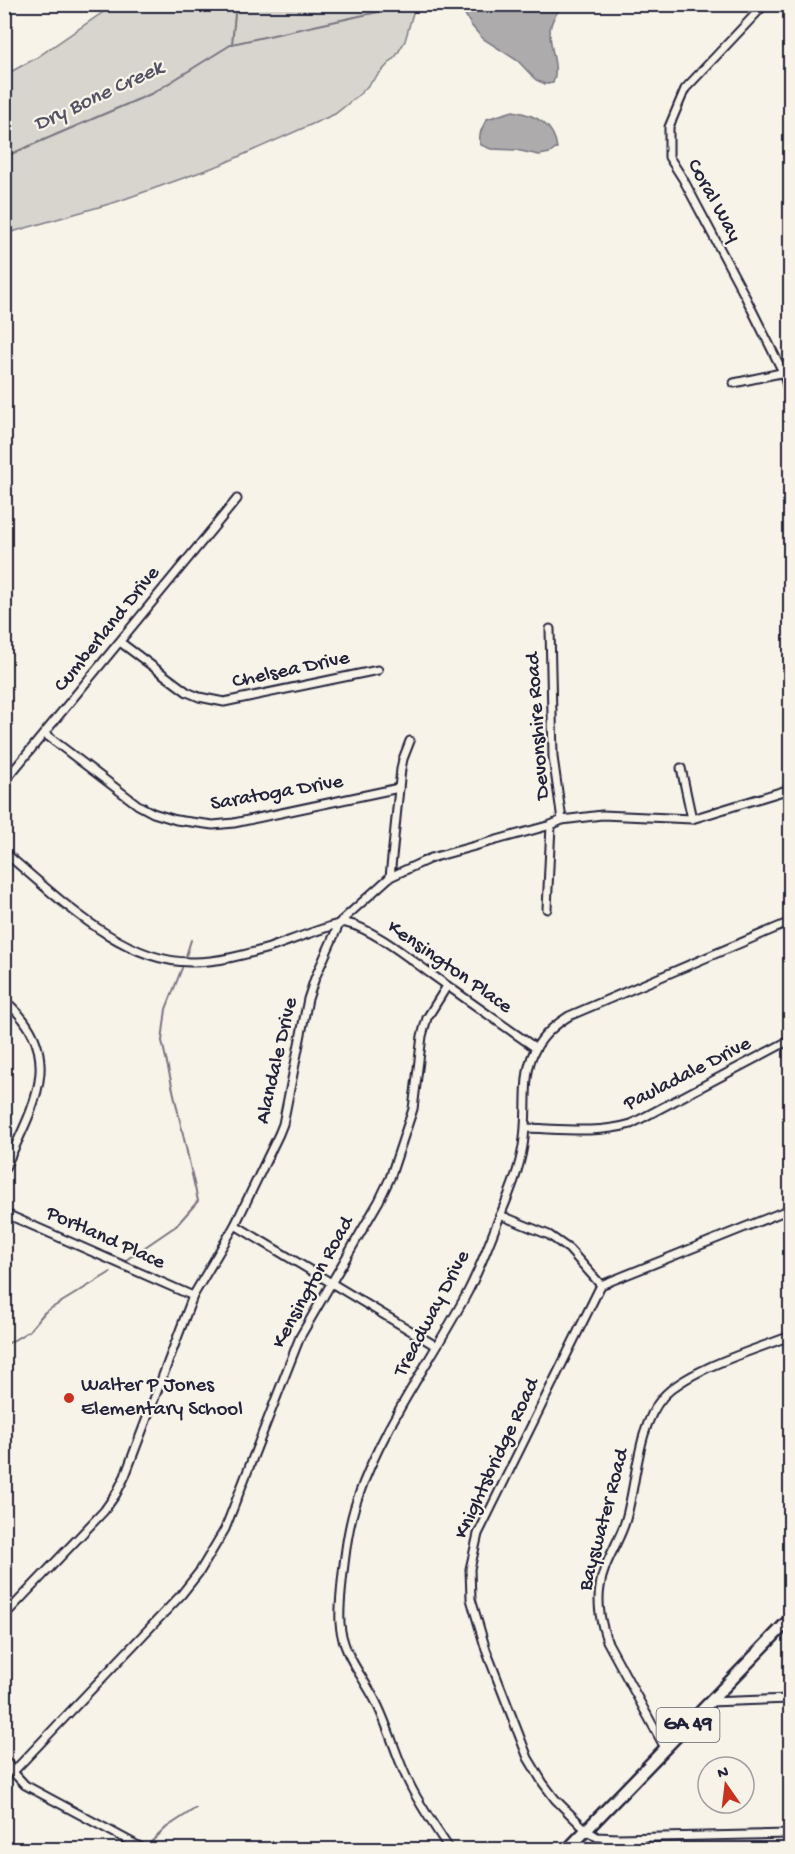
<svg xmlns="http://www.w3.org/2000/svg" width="795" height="1854" font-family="'Gochi Hand',sans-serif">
<rect width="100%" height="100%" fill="#f7f3e8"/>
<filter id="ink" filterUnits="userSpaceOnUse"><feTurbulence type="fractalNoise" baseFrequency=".0167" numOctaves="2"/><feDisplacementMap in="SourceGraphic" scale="12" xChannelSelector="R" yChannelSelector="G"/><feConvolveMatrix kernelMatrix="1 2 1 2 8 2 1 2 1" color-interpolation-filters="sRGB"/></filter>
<g filter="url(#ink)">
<path fill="#d8d5cf" stroke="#7d7c85" stroke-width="1.5" d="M115,4H415V6L405,41L396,56L360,94L335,114L220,165L116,202L5,234V75L36,58Z"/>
<g fill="#aeabad" stroke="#76747f" stroke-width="1.5">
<path d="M460,5H565C562,8 557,12 555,16C541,37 562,61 553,83L545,84L536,80L518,61L482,38L471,25Z"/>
<path d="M513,111C536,115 554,124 557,148L550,153L539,155L516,150L491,149L481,145C477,137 482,127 487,119Z"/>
</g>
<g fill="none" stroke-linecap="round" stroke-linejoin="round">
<g stroke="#76747f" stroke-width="2">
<path d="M232,44L414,4"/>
<path d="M4,157L153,93L232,44L236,4"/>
<path d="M186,956L191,940"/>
<path d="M126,1260L176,1226L198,1201L162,1041L166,1009L182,968"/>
<path d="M4,1346L29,1331L45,1312L111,1272"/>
<path d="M149,1844L167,1827L196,1808"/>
</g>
<defs>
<g id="minor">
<path d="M765,4L685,89L669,127V157L683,179L745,296L784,374L790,399"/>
<path d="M734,383L790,371"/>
<path d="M550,629L553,757L562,820"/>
<path d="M120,642L187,692L199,697L224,702L378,670"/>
<path d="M45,734L138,805L153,813L176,820L213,825L234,823L399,788"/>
<path d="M681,768L692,819"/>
<path d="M4,782L237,499"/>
<path d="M4,852C56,895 122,964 193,962C218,962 244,955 269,948C281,944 340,921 346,923C372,928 410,959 431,974C466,999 501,1024 536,1048"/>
<path d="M390,877L401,769L403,759L410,741"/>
<path d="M547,909L551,825"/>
<path d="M4,1000C69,1053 32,1109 4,1170"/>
<path d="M526,1128C560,1129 597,1134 631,1124L790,1040"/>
<path d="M790,1209L601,1285L478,1534L470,1569L471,1599L486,1650L528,1758L543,1783L555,1799L586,1830L597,1837L618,1838L790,1834"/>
<path d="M4,1213L193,1296"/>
<path d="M500,1215L549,1235L569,1249L601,1285"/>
<path d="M235,1225L436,1346"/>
<path d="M4,1616L104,1511L116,1494L125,1476L193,1296L235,1225L279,1134L283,1124L308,999L315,978L340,922L390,877L431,858L551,825L562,820L602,815L692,819L790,789"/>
<path d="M709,1702L790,1699"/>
<path d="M665,1748L607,1641C601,1623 597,1606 600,1587C603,1562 620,1542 626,1519C637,1481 637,1427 663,1397C688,1369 755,1350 790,1336"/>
<path d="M4,1758L13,1772L25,1785L146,1850"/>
<path d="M13,1772L181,1595L200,1571L225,1529L300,1337L379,1201L390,1178L413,1109L422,1036L427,1018L447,986"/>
<path d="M450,1850C436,1828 420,1806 409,1783C396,1756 389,1728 376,1702C363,1676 342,1654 340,1623C339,1609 341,1595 342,1582C345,1554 348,1526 357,1500C382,1427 429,1364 465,1297C479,1272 489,1243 500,1216C509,1194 519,1171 523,1146C532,1091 511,1052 569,1016L790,922"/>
</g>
<path id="primary" d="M567,1850L790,1619"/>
</defs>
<use href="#minor" stroke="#22223b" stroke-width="11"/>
<use href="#primary" stroke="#22223b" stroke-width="15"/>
<use href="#minor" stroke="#f7f3e8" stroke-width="7"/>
<use href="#primary" stroke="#f7f3e8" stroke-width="10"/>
</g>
</g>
<circle fill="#c8321e" stroke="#f7f3e8" stroke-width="2" cx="69" cy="1398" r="6"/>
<g text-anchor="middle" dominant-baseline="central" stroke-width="4.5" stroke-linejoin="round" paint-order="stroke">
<rect fill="#f7f3e8" stroke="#62616f" stroke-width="1.5" x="656.5" y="1708" width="63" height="34" rx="4.5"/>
<g font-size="20" font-weight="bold" fill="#22223b">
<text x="688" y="1725">GA 49</text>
</g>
<g font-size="21" fill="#22223b" stroke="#f7f3e8">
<text transform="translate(713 201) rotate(61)">Coral Way</text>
<text transform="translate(108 630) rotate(-51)">Cumberland Drive</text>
<text transform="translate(291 671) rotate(-12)">Chelsea Drive</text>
<text transform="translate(539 726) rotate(-94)">Devonshire Road</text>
<text transform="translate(277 794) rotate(-10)">Saratoga Drive</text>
<text transform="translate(449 968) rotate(35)">Kensington Place</text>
<text transform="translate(278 1061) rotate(-77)">Alandale Drive</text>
<text transform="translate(688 1075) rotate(-27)">Pauladale Drive</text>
<text transform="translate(105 1239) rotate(24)">Portland Place</text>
<text transform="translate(314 1283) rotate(-61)">Kensington Road</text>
<text transform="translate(433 1314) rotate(-62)">Treadway Drive</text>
<text transform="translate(498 1459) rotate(-65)">Knightsbridge Road</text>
<text transform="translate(605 1520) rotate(-75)">Bayswater Road</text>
</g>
<g font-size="21" fill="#22223b" stroke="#f7f3e8" text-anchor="start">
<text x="81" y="1386">Walter P Jones<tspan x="81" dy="24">Elementary School</tspan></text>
</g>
<g font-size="22" font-style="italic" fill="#535263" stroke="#f7f3e8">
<text transform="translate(99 97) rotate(-25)">Dry Bone Creek</text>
</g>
</g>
<rect width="795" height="1854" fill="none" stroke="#f7f3e8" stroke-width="24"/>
<rect x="12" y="12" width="771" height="1830" fill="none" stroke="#22223b" stroke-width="2" filter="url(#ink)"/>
<g transform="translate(726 1785) rotate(346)"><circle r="28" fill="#f7f3e8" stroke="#a29fa3" stroke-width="1.5"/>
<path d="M0-4.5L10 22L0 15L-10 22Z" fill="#c8321e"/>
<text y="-9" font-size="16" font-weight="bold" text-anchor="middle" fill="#22223b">N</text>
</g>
</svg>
